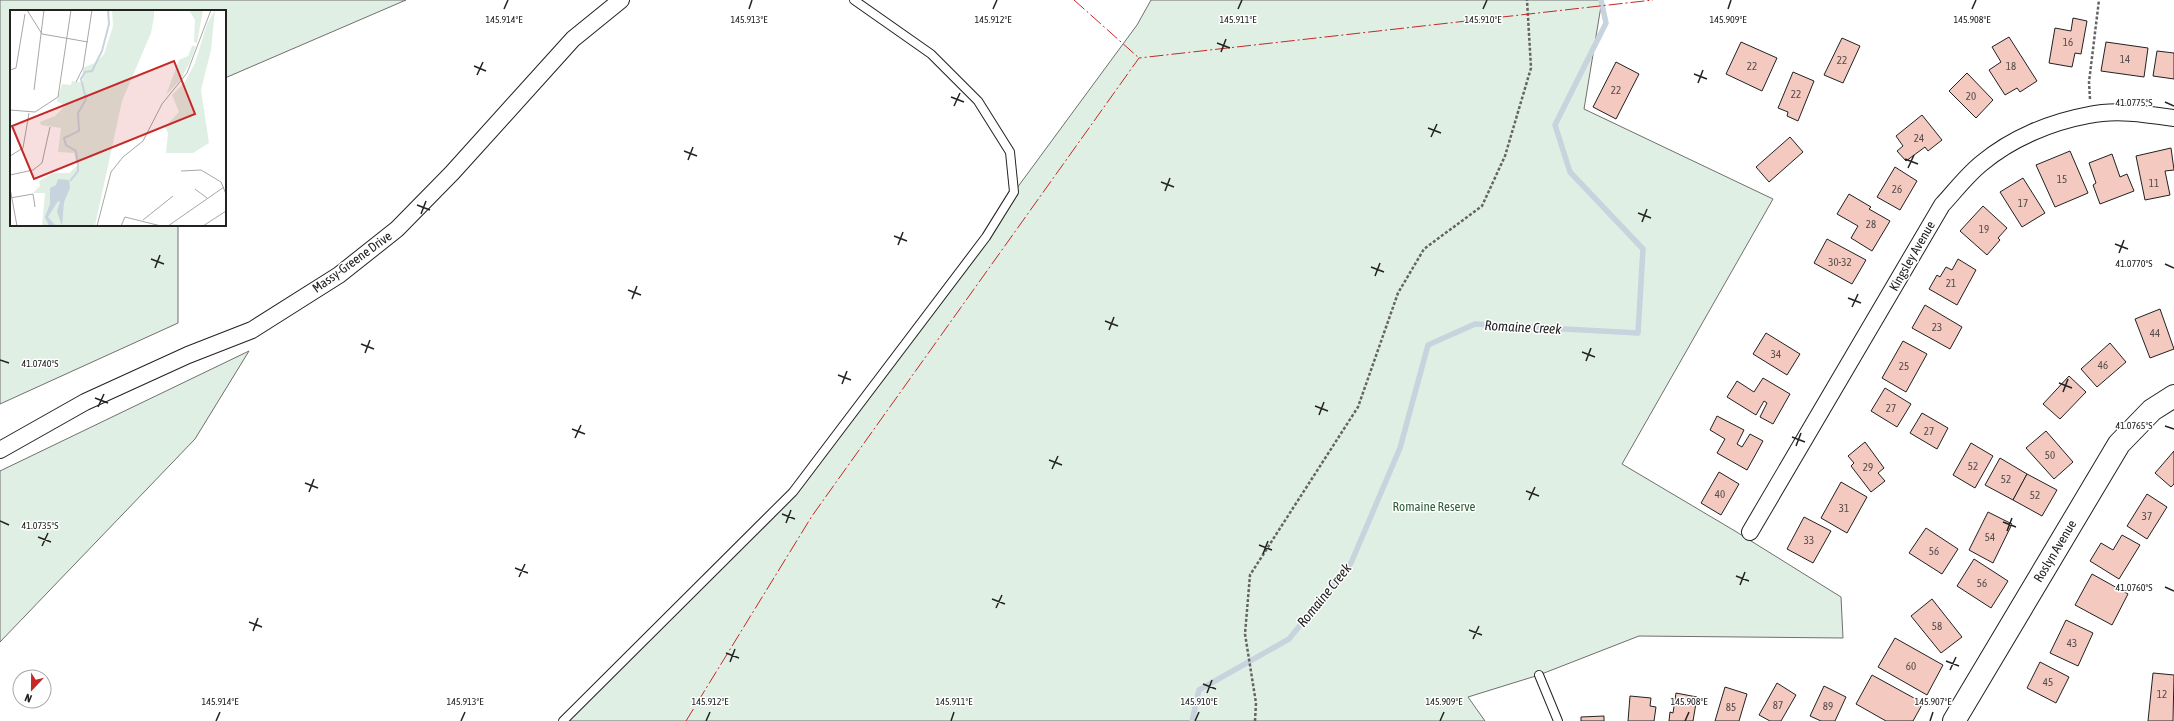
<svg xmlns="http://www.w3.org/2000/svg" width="2174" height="721" font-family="'Asap Condensed',sans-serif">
<rect width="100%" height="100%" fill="#fff"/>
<g fill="#e0efe3" stroke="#6f6f6f">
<path d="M0,0H406L225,78V11H11V225H178V323L0,404Z"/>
<path d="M1151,0H1602L1584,109L1773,199L1622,464L1735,531L1841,597L1843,638L1639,636L1539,675L1468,697L1485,721H563L793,492L986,237L1014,192L1137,25Z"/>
<path d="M249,351L195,439L0,642V471Z"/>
</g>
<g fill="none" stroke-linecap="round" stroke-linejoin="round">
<path stroke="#c7d3dd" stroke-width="5.5" d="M1192,721L1199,690L1289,639L1351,563L1400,448L1428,345L1475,324L1638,333L1643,249L1570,172L1555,125L1606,23L1601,0"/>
</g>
<g fill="#f3c9c0" stroke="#222">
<path d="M2073,18L2087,21L2081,54L2075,53L2072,67L2049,63L2055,28L2071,31Z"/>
<path d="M2009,37L2037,81L2020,92L2017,88L2005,95L1989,70L2001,62L1992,47Z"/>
<path d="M1842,38L1860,46L1843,83L1824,75Z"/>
<path d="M1741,42L1777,58L1762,91L1726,74Z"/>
<path d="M2106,42L2148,48L2144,77L2101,71Z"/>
<path d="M2157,51L2174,53V79L2153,76Z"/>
<path d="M1616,62L1639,74L1616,119L1593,107Z"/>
<path d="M1793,72L1814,81L1798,121L1787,116L1788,112L1778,108Z"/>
<path d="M1967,73L1993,100L1976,118L1949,91Z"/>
<path d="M1922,115L1942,140L1928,151L1925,147L1906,161L1897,151L1903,146L1896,136Z"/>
<path d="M1790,137L1803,152L1769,182L1756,167Z"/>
<path d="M2171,148L2174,170L2165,171L2170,195L2145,200L2136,156Z"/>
<path d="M2070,151L2088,193L2055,207L2036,165Z"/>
<path d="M2112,154L2120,177L2127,174L2134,191L2100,204L2093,185L2096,183L2089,163Z"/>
<path d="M1895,167L1917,181L1900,210L1877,197Z"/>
<path d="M2023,178L2045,213L2022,227L2000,192Z"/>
<path d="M1849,194L1871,207L1869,209L1890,221L1872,251L1851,238L1858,226L1837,214Z"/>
<path d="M1983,206L2007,228L1998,238L2000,240L1987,255L1960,231Z"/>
<path d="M1827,239L1866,260L1852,284L1814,263Z"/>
<path d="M1958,259L1976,270L1957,305L1929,289L1937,275L1940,277L1946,267L1952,270Z"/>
<path d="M1925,305L1962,327L1950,349L1912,328Z"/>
<path d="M2160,309L2174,349L2150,358L2135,319Z"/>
<path d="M1766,333L1800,354L1787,375L1753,354Z"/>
<path d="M1903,341L1927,354L1906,392L1882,378Z"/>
<path d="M2110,343L2126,362L2097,387L2081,369Z"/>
<path d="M2069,376L2086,392L2060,419L2043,404Z"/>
<path d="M1763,378L1790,394L1773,424L1760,417L1767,403L1764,401L1756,415L1727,397L1737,381L1754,392Z"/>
<path d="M1885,388L1911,404L1897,427L1871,411Z"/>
<path d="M1922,413L1948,428L1937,449L1910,433Z"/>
<path d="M1717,416L1744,430L1737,444L1742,447L1750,434L1763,441L1747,470L1717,453L1725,439L1710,430Z"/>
<path d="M2046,431L2073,462L2054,479L2026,448Z"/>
<path d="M1865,442L1884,468L1878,473L1885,481L1871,492L1851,466L1854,463L1848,456Z"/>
<path d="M1971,443L1993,456L1975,488L1953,475Z"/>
<path d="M2174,451V484L2171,487L2155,473Z"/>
<path d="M2000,458L2027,474L2013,500L1985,485Z"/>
<path d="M1719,472L1739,484L1721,515L1701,503Z"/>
<path d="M2027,474L2057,490L2042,516L2013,500Z"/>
<path d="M1841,482L1867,497L1847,533L1821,518Z"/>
<path d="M2147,494L2167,507L2147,539L2127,526Z"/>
<path d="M1988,512L2012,524L1993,563L1969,550Z"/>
<path d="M1804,517L1831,531L1813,563L1787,549Z"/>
<path d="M1926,528L1958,549L1942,574L1909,553Z"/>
<path d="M2122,535L2140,545L2119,579L2090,561L2101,543L2113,550Z"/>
<path d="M1974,559L2008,581L1991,608L1957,586Z"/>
<path d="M2092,574L2128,594L2112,625L2075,605Z"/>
<path d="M1932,599L1962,637L1941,653L1911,616Z"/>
<path d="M2066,620L2093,633L2078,666L2050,653Z"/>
<path d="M1895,638L1943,665L1927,695L1878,667Z"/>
<path d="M2040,662L2069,677L2056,703L2027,688Z"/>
<path d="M2153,673L2174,675L2173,721H2148Z"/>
<path d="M1872,675L1923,703L1913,721H1886L1856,704Z"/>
<path d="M1777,683L1796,695L1781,721H1770L1759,715Z"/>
<path d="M1824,686L1846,697L1835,721H1821L1810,716Z"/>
<path d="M1725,687L1747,694L1739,721H1715Z"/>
<path d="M1676,693L1697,697L1693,721H1669L1670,712L1673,713Z"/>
<path d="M1630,696L1651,698L1650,706L1656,707L1654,721H1628Z"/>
<path d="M1604,716V721H1581V717Z"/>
</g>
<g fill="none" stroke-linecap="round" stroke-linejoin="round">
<defs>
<g id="lane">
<path d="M1539,675L1558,721"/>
<path d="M563,721L793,492L986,237L1014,192L1010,152L978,101L931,54L854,0"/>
</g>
<g id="street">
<path d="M0,450L85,402L188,355L252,330L339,275L397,229L452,173L573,39L621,0"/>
<path d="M1750,532L1942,205C1955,191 1967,175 1982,163C2012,138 2051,122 2089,115C2116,109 2147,114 2174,118"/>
</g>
<path id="secondary" d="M1954,721L2119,444L2152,410L2174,396"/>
</defs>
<use href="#lane" stroke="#222" stroke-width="10"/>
<use href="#street" stroke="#222" stroke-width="18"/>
<use href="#secondary" stroke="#222" stroke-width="24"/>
<g stroke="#646464" stroke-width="2.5" stroke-dasharray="3 2" stroke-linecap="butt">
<path d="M2090,99L2089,82L2099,0"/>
<path d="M1255,721L1256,703L1245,634L1250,575L1358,407L1398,293L1424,249L1482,206L1505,156L1531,68L1527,0"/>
</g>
<use href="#lane" stroke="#fff" stroke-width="8"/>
<use href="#street" stroke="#fff" stroke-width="16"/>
<use href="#secondary" stroke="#fff" stroke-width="22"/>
<g stroke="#c62828" stroke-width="1" stroke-dasharray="14 3 2 3" stroke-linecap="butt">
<path d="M1074,0L1139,58"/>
<path d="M686,721L812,516L1139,58L1653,0"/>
</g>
</g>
<path fill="none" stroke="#222" stroke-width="1.5" d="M504,9L508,0M749,9L752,0M993,9L997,0M1238,9L1242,0M1483,9L1487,0M1728,9L1731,0M1972,9L1976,0M1217,43L1230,48M1221,52L1226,39M474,66L486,71M1694,74L1707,79M477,75L483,62M1698,83L1703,70M951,97L964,102M2165,102L2174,106M954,106L960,93M1428,128L1441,133M1431,137L1437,124M684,151L697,156M1905,159L1918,164M688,160L693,147M1908,168L1914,155M1161,182L1174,187M1165,191L1170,178M417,205L430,210M1638,213L1651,218M421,214L426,201M1642,222L1647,209M894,236L907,241M2115,244L2128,249M898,245L903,232M2119,253L2124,240M151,259L164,264M2165,264L2174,268M1371,267L1384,272M155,268L160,255M1375,276L1380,263M628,290L641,295M1848,298L1861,303M632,299L637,286M1852,307L1858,294M1105,321L1118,326M1109,330L1114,317M361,344L374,349M1582,352L1595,357M365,353L370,340M0,360L9,363M1586,361L1591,348M838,375L851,380M2059,383L2072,388M842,384L847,371M2063,392L2068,379M95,398L108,403M1315,406L1328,411M98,407L104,394M1319,415L1324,402M2165,426L2174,429M572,429L585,434M1792,437L1805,442M575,438L581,425M1796,446L1801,433M1049,460L1062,465M1052,469L1058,456M305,483L318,488M1526,491L1539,496M309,492L314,479M1529,500L1535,487M782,514L795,519M0,521L9,525M2003,522L2016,527M786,523L791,510M2007,531L2012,518M38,537L51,542M1259,545L1272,550M42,546L48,533M1263,554L1268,541M515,568L528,573M1736,576L1749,581M519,577L525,564M1740,585L1745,572M2165,587L2174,591M992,599L1005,604M996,608L1002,595M249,622L262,627M1469,630L1482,635M253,631L258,618M1473,639L1479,626M726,653L739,658M1946,661L1959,666M730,662L735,649M1950,670L1956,657M1203,684L1216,689M1207,693L1212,680M216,721L220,712M461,721L465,712M706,721L710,712M951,721L954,712M1195,721L1199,712M1440,721L1444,712M1685,721L1689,712M1930,721L1933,712"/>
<g text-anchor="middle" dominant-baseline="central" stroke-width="3" stroke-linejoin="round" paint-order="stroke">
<g font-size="11" fill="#564c4a">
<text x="2068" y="42">16</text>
<text x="2125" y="59">14</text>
<text x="1842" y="60">22</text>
<text x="1752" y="66">22</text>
<text x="2011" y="66">18</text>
<text x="1616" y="90">22</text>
<text x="1796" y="94">22</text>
<text x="1971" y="96">20</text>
<text x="1919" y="138">24</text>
<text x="2062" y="179">15</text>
<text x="2154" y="183">11</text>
<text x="1897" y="189">26</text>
<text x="2023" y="203">17</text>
<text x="1871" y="224">28</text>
<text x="1984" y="229">19</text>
<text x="1840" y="262">30-32</text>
<text x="1951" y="283">21</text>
<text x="1937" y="327">23</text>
<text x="2155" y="333">44</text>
<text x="1776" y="354">34</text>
<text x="2103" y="365">46</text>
<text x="1904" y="366">25</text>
<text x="1891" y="408">27</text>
<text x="1929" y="431">27</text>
<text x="2050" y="455">50</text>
<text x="1973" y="466">52</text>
<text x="1868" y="467">29</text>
<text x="2006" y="479">52</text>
<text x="1720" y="494">40</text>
<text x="2035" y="495">52</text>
<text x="1844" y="508">31</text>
<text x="2147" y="516">37</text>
<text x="1990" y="537">54</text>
<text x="1809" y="540">33</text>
<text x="1934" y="551">56</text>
<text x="1982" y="583">56</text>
<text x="1937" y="626">58</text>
<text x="2072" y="643">43</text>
<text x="1911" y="666">60</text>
<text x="2048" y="682">45</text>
<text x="2162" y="694">12</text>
<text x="1778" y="705">87</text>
<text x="1828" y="706">89</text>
<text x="1731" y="707">85</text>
</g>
<g font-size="13" fill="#222" stroke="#fff">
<text transform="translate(1912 256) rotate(-60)">Kingsley Avenue</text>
<text transform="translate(352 262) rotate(-36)">Massy-Greene Drive</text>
<text transform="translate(2055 551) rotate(-59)">Roslyn Avenue</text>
</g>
<g font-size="13" fill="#2f5e38" stroke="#fff">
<text x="1434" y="506">Romaine Reserve</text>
</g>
<g font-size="14" font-style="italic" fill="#222" stroke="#fff">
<text transform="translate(1523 327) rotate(3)">Romaine Creek</text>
<text transform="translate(1324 595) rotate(-51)">Romaine Creek</text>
</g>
</g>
<g transform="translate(10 10)">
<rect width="216" height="216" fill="#fff"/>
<path d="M102,0H144V7L141,23L112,91L85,216H32L35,183H23L30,176L29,171L43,163H59L67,156L64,143L48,142L51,118L31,115L30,112L45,106L55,96L47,91L52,74L61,75L62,71L73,73V58L87,52L94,44L103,16ZM179,0H193L187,33L184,32L185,10ZM205,0L201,40L191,80L199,133L183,143H156L158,123L155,117L169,102L162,85L175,72L185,53L197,14ZM182,36H186L180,52L171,69L156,85L169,50L178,46Z" fill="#e0efe3"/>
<path d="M48,169L59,170L60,178L54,192L52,216L47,201L50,192L48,191L38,207L46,216H39L35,207L40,194V178L46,175Z" fill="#c7d3dd"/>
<path fill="none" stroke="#c7d3dd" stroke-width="2" d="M60,171L68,161V154L66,141L56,135L54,128L69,121L68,103L76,89L71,69L75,62L82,61L92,41L99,14L98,0"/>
<path fill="none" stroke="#a7a7a7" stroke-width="1" d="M17,0L32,24L78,32M0,60L6,58L15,4M66,72L73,58L82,0M24,80L34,0M0,100L25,102L48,87L61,0M0,146L13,138L19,103M171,161L191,160L211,172L216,184M0,165L23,160L32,153L40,117M0,178L7,216M185,179L197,188M0,188L23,184L25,197M133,210L163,186M87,216L101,162L113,147L133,131L152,94L177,63L201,0M111,216L115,207L151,216M158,216L214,177M193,216L216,201"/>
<path fill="#c62828" fill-opacity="0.15" stroke="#c62828" stroke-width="2" d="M164,51L185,104L24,169L2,116Z"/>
<rect width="216" height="216" fill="none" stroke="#222" stroke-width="2"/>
</g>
<g font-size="10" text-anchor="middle" fill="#222" stroke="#fff" stroke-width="3" stroke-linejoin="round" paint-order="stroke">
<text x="504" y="23">145.914°E</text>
<text x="749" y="23">145.913°E</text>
<text x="993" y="23">145.912°E</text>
<text x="1238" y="23">145.911°E</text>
<text x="1483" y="23">145.910°E</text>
<text x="1728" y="23">145.909°E</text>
<text x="1972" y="23">145.908°E</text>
<text x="2134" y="106">41.0775°S</text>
<text x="2134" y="267">41.0770°S</text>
<text x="40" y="367">41.0740°S</text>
<text x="2134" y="429">41.0765°S</text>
<text x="40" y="529">41.0735°S</text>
<text x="2134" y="591">41.0760°S</text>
<text x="220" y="705">145.914°E</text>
<text x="465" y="705">145.913°E</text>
<text x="710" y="705">145.912°E</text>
<text x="954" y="705">145.911°E</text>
<text x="1199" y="705">145.910°E</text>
<text x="1444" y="705">145.909°E</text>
<text x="1689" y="705">145.908°E</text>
<text x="1933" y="705">145.907°E</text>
</g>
<g transform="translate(32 689) rotate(202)"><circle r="19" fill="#ffffff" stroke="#a7a7a7"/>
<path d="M0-3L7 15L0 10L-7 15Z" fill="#c62828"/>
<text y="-6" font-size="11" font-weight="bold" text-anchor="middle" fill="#222222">N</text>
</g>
</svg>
